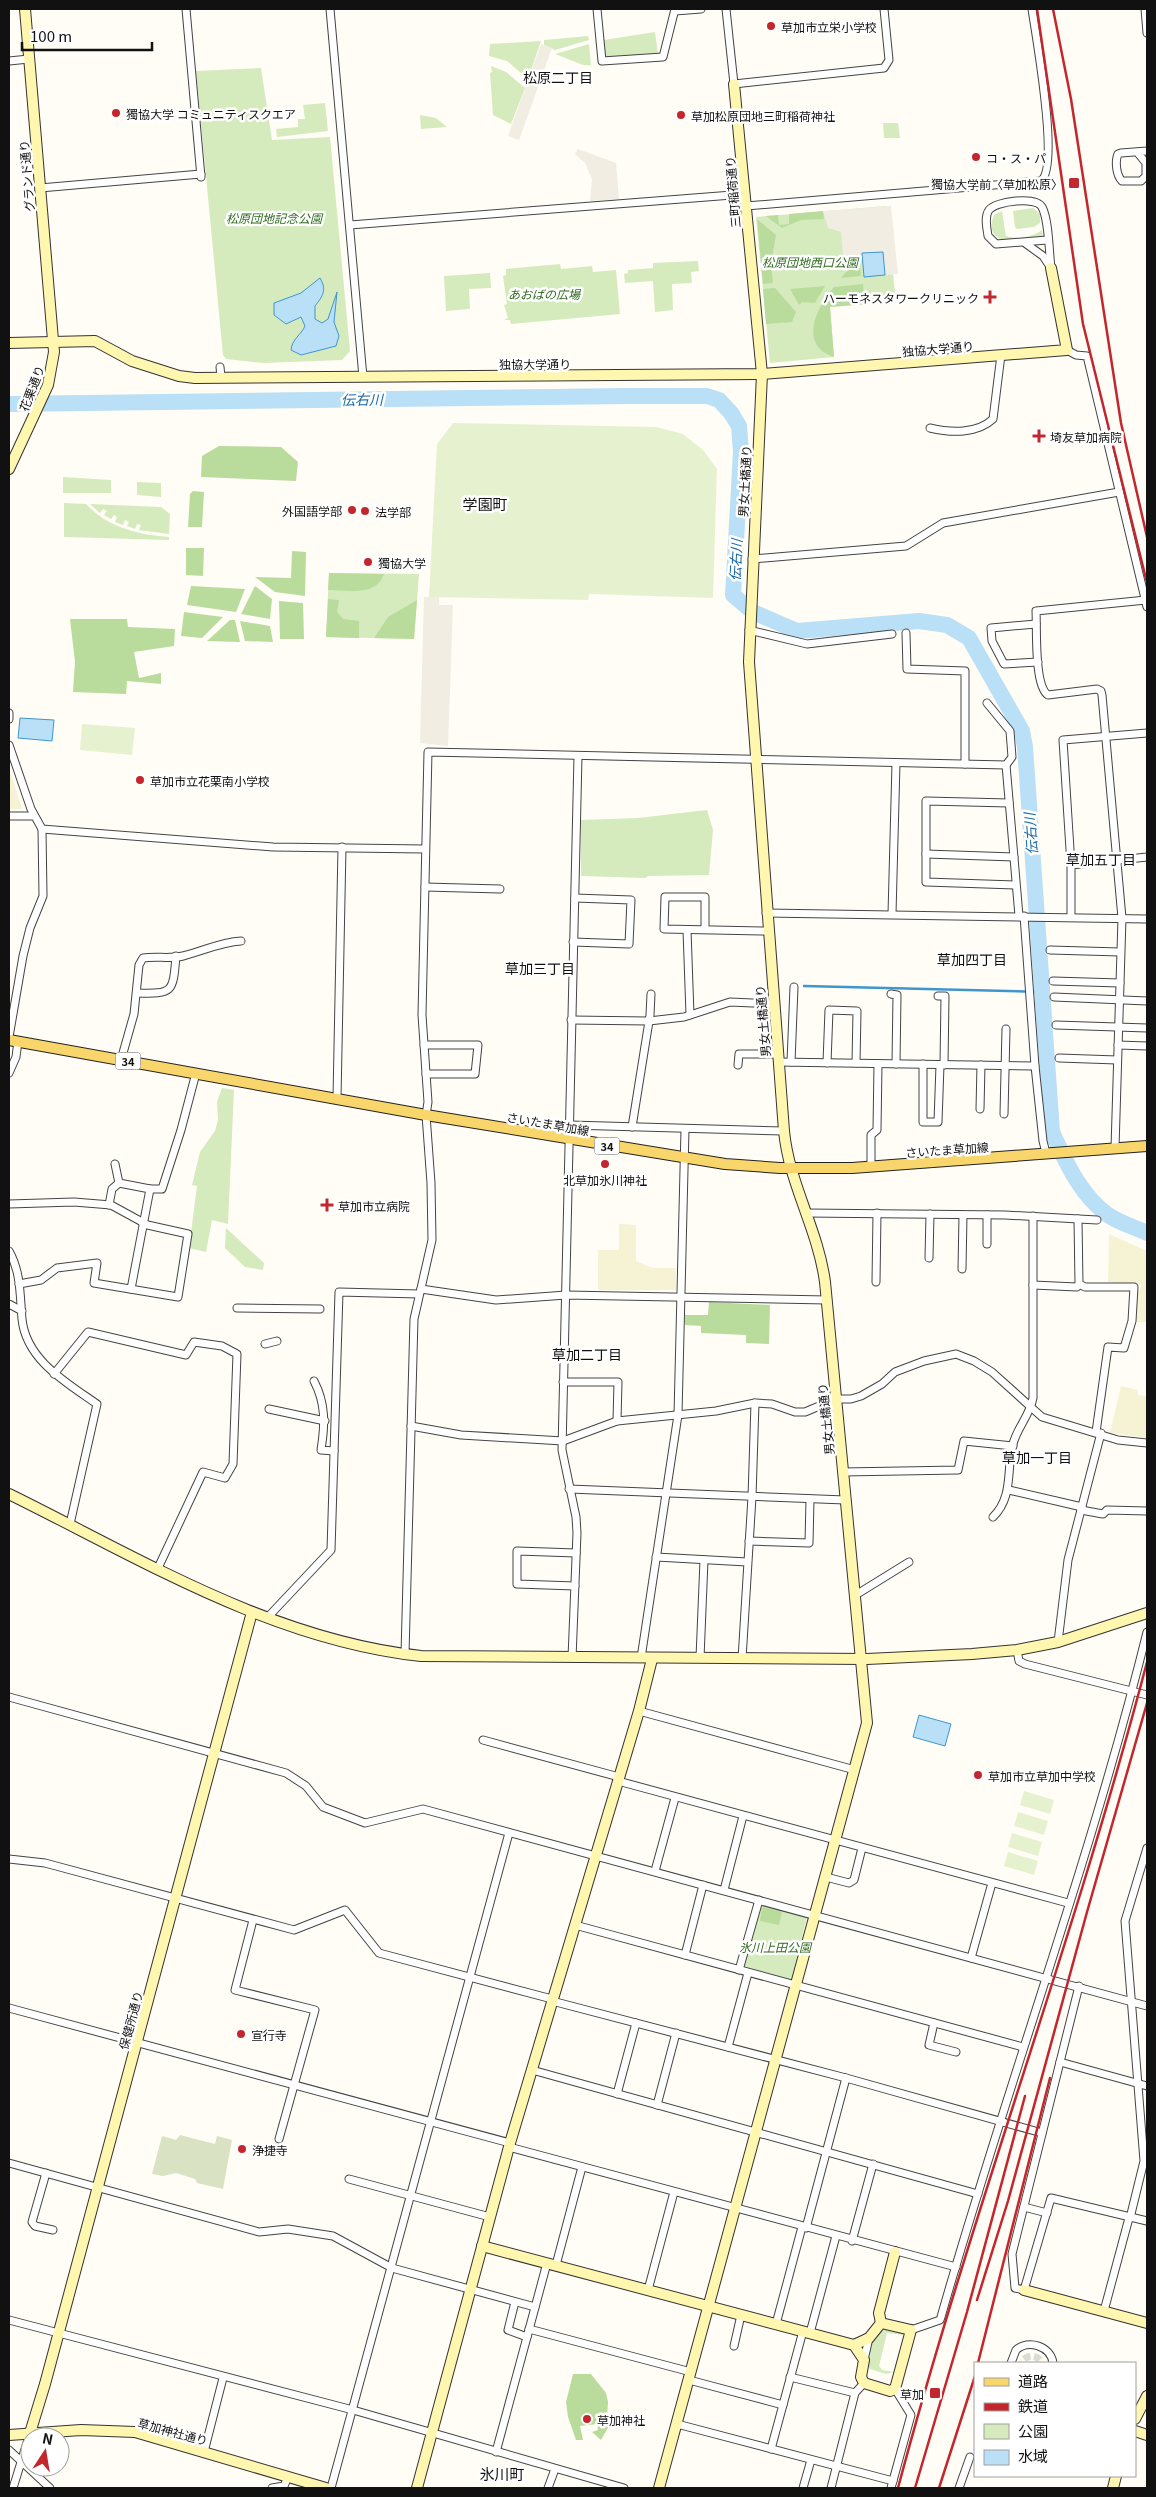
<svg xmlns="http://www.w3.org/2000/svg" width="1156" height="2497" font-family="Georgia,'Noto Sans JP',serif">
<rect width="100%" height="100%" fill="#fffdf5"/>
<g fill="#f6f3d4">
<path d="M9,768L22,809H9Z"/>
<path d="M619,1224L636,1225V1261L653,1268H676V1290H598V1250H619Z"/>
<path d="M1109,1234L1147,1251V1322H1135L1138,1292L1142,1285L1108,1282Z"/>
<path d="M1121,1386L1138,1390V1395L1147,1396V1438L1110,1433Z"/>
</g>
<g fill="#d5ebbd">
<path d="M655,32L658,54L608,58L605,56L604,40Z"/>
<path d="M588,36L589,40L555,50L544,45V40Z"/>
<path d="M541,41L528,79L507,61L489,56L490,44Z"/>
<path d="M589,44L591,65H583L555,54Z"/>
<path d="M491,66L506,72L525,88L511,124L493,115L490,73L492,72Z"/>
<path d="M261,68L272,140L330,137L350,351L342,360L263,363L226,359L223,355L196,71Z"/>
<path d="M325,103L328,131L277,137L276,129L298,127V119H305L303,105Z"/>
<path d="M420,115L436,118L447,127L421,129Z"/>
<path d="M883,123H898L900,138H884Z"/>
<path d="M886,206L896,302L830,307L834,357L770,363L756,217Z"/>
<path d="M1033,208L1040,214V223L1034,227L1017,229L1015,227L1013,211Z"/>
<path d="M1002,211L1006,236C1016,240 1033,237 1042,230L1043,237C1024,241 981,249 994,215Z"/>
<path d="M698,261L699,271L691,272L692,283L672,284L673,310L655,312L653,281L625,283L624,274L628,273V270L653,268V263Z"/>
<path d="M560,264L561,269L592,266L593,272L616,270L620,314L511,324L510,320H504L508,318L504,305L507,304L503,276L506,275V269Z"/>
<path d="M490,273L491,288L469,289L470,309L446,311L444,276Z"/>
<path d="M63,477L111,480V493H63Z"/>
<path d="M137,482L161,483V497L137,495Z"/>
<path d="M64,503L86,504C107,527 139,535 169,537V540L64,537Z"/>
<path d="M90,504L161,507L170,514L169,534L139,530L141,525L137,524L135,529L127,526L129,522L125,520L123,525L115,522L117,517L114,515L111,519L104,515L107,511L103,509L100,513Z"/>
<path d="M329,573L419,574L414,639L326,637Z"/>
<path d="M707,810L713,830L709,875L648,876L645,878L581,876V820L638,818Z"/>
<path d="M222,1088L234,1090L228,1224L212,1220L206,1252L189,1248L197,1186L192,1185L200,1152L215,1131L218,1120L217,1102Z"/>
<path d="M226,1228L264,1263L263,1270L245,1267L225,1248Z"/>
<path d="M762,1905L807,1917L791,1980L744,1966Z"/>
<path d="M888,2329L903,2333V2335L887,2333L879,2366L882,2370L894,2372L886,2374L870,2369C863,2355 872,2332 888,2329Z"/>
</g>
<g fill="#b9dc9c">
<path d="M823,211L824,219L801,220L782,228L766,216L778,215L779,225L789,224V214Z"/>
<path d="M757,219L776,235L771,264L773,283L763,284Z"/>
<path d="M859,257L861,276L841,278Z"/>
<path d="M863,284L865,304L830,307L834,357C830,355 823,353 820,349C803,331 822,301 834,287Z"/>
<path d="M825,286L815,303L802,302L799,305L790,289Z"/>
<path d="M775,288L796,312L792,322L766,324L763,289Z"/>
<path d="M219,446L281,447L298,462L296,481L201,477L202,456Z"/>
<path d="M193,491L204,492L202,527H188L190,494Z"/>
<path d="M186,548H204L203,576L186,575Z"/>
<path d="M292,551L306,552L305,596L275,592L255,577L291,578Z"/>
<path d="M329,573L384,574C376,597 348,590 328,590Z"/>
<path d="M191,586L245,589L236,612L187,605Z"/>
<path d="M255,586L272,599L270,619L241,614Z"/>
<path d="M328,599L339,600L337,612L343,619L359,621V638L326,637Z"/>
<path d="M417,600L414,639L374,638L388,617Z"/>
<path d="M279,601L303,603L304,639H280Z"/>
<path d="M184,612L223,617L202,638L181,636Z"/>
<path d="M70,619H127L128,627L175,629L174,646L134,652L139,678L161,673V684L127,681L126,694L73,692L75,662Z"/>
<path d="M230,620H235L240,642L207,641Z"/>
<path d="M240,621L270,626L273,642L245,641Z"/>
<path d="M709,1302L770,1305L769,1344L746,1343V1335L701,1333V1326L685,1325V1315H708Z"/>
<path d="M762,1907L782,1911L779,1925L760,1921Z"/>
<path d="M573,2374H591L606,2393L608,2402L607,2418L609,2426L601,2440L592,2432L598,2430L597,2424L580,2426L583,2440H576L568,2417L566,2402Z"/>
</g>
<path fill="#d9e3c4" d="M180,2135L215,2144L217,2136L232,2140L223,2189L197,2183L195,2179L176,2173L163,2176L152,2174L162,2136L176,2140Z"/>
<g fill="#e6f2cf">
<path d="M453,423L656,427L683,434L703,450L717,469L713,598L589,594L588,600L429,597L437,444Z"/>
<path d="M82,724L135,728L132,755L80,750Z"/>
<path d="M1024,1791L1054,1800L1050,1814L1020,1805Z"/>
<path d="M1018,1812L1048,1821L1044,1835L1014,1826Z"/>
<path d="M1012,1833L1042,1842L1038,1856L1008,1847Z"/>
<path d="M1008,1852L1038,1861L1034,1875L1004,1866Z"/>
</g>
<g fill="#f1ede2">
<path d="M541,44L552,48L519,140L508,136Z"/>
<path d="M578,149L616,163L619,199L590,201L592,179L585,163L575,154Z"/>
<path d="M891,206L898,274L885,275L883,252L862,253L863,257H859L852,266L844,267L841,232L828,228L823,211Z"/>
<path d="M424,597H439V605H453L448,746L420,743Z"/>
</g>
<g fill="#b9e0f7" stroke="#3f96cf">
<path d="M883,252L885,275L864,277L862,253Z"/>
<path d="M320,278C327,290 323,296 315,306V319L322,323L328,319L337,292L334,322L339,336L336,346L301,355L291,350C292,339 301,335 305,326L301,317L286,324L274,315V303L301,293Z"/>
<path d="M20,718L54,720L52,741L18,738Z"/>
<path d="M919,1715L951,1724L945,1746L913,1737Z"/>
</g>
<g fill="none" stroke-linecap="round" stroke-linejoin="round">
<path stroke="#3f96cf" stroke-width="2.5" d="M804,986L1043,992"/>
<path stroke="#b9e0f7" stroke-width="16" d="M9,404L627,396H707L719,400L731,413L739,426L741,452L733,595L753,612L797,631L919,621L947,625L969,638L1022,731L1025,747L1052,1132C1066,1162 1080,1195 1108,1215C1120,1223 1134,1227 1147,1233"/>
<path stroke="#dbdad3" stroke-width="7" stroke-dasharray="7 3.5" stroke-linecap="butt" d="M1024,2359C1031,2354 1038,2356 1042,2363"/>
<defs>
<g id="street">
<path d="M186,9L201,177"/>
<path d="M330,9L363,377"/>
<path d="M597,9L602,61L663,57L675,9"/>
<path d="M726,9L734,84L884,68L889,60L884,9"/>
<path d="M1145,9L1147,33"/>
<path d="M675,11L701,9"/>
<path d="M9,61L29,59"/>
<path d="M1137,152L1146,163V176L1141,181H1122C1116,175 1115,161 1118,154L1121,153L1147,151"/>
<path d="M40,188L201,174"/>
<path d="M746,206L1041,181C1060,166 1036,37 1032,9"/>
<path d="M350,225L745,194"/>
<path d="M1047,240L996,244L988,236C987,228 984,217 989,210C996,201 1036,196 1042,207C1049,220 1049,252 1051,268"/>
<path d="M1025,243L1043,256L1049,265"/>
<path d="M1067,350L1076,355L1087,356L1147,607"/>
<path d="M220,367L221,377"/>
<path d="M930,428C951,433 977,434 993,419L1001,355"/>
<path d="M752,559L906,546L943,523L1119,492"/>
<path d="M1036,624L991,628L992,641L1004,664L1038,662"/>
<path d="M749,630L807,644L892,634"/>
<path d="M906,633L907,669L965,671V764"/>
<path d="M987,703L1010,731L1012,757L1006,765"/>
<path d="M9,713V719"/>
<path d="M9,745L31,809L42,829L273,847L425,849"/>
<path d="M1009,803L926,801V882L1015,885"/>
<path d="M9,816H34"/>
<path d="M926,854L1014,857"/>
<path d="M1071,865L1147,857"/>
<path d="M425,887L500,889"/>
<path d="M766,913L1147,919"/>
<path d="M892,914L896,763"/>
<path d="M1071,917V865L1063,740L1147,733"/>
<path d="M687,930L690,1015"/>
<path d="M705,930V897H665L664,929L762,931H767"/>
<path d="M573,942L629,944L631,900L575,898"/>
<path d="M1050,950L1120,952"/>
<path d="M1053,981L1120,983"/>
<path d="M137,993C173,994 173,993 176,956"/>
<path d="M891,994L897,995L896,1064"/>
<path d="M938,996H945L944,1065"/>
<path d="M1054,997L1147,1001"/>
<path d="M571,1020L649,1021L684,1017L730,1002L774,1004"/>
<path d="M1056,1025L1147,1028"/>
<path d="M9,1037L23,956L30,928L43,896L42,829"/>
<path d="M424,1045H478L475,1074H426"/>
<path d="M1118,1045L1147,1046"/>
<path d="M1059,1058L1117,1060"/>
<path d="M121,1060L134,1014L139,965L143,958C156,956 170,959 183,956C203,951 221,942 241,941"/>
<path d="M778,1062L1035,1066L1024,916"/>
<path d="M791,1062L794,987"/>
<path d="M827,1063L829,1010L857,1011L856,1063"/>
<path d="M923,1064V1122H938L940,1065"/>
<path d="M738,1065L739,1054H778"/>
<path d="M1035,1066L1043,1141L1046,1153"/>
<path d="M9,1073L16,1057L18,1041"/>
<path d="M337,1098L342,847"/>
<path d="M980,1109L981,1065"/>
<path d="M1004,1114L1006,1029"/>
<path d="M570,1125L784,1131"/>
<path d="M632,1127L650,1015L651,994"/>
<path d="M1115,1148L1122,918L1102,695L1101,691L1097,689L1048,695C1034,686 1037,628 1036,611L1146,600"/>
<path d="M115,1164L119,1183L150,1189L131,1289"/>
<path d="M871,1167V1135L877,1130L878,1064"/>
<path d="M150,1189H162L181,1130L196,1073"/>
<path d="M9,1204L74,1202L111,1205L144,1223"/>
<path d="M109,1205L112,1189L119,1183"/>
<path d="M806,1213L1005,1215L1097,1220"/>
<path d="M987,1244V1215"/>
<path d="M9,1251C21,1272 20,1296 22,1319C26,1360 67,1383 97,1404L70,1524"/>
<path d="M929,1258L930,1214"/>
<path d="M962,1269L963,1215"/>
<path d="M876,1282L877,1213"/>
<path d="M19,1284L41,1280L57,1268L97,1263L94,1283L178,1297L188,1234L143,1224"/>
<path d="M1079,1284L1085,1287H1134L1132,1321L1124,1348L1108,1347L1096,1432"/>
<path d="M1033,1285L1077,1287L1079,1284L1078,1219"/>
<path d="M421,1289L496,1300L566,1295L827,1300"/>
<path d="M9,1304L22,1311"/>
<path d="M237,1308L320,1309"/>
<path d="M265,1344L277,1341"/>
<path d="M54,1374L88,1332L186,1355L194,1342L222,1346L237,1354L233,1464L225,1478L203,1472L158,1568"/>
<path d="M314,1381C326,1404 325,1425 321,1450L334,1451"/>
<path d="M563,1382H618L617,1421"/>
<path d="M269,1409L325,1421"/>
<path d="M411,1426L461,1435L563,1441L617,1421L716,1411L755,1403L772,1404L795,1412H805L836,1399H851L861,1396L882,1384L895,1372L924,1361L956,1354L974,1361L992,1372L1042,1417L1118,1440L1147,1443"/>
<path d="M843,1472L958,1470L964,1441L1013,1446"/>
<path d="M569,1489L845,1500"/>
<path d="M1009,1490L1082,1507"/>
<path d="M1081,1510L1103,1514L1107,1510L1147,1511"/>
<path d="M993,1517C1014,1496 1006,1470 1013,1444C1017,1428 1030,1415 1033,1398V1216"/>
<path d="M749,1541L809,1543L810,1499"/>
<path d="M656,1557L747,1562"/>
<path d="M575,1586L517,1584V1551L576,1553"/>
<path d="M854,1596L909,1562"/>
<path d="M267,1618L331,1550L339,1292L419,1294"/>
<path d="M1058,1642L1068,1560L1101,1433"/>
<path d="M1017,1650L1019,1661L1025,1664L1147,1695"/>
<path d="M405,1654L414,1319L432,1240L431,1183L426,1115L428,1102L422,1015L428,752L1006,765L1019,916"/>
<path d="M572,1658L577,1533L576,1517L562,1450L578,756"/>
<path d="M641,1658L678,1415L685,1129"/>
<path d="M700,1658L704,1560"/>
<path d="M742,1659L752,1497L755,1403"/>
<path d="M9,1697L286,1773L306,1786L323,1807L365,1823L423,1809L1147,2006"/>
<path d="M639,1711L855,1770"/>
<path d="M483,1740L619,1777"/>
<path d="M618,1781L1068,1903"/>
<path d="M9,1859L45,1863L294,1930L345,1910L379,1953L552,1999"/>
<path d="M655,1871L675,1798"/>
<path d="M826,1877L849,1883L854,1880L862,1848"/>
<path d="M724,1890L743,1816"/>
<path d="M253,1920L235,1990L315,2010L279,2139"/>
<path d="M575,1925L1023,2047"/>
<path d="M685,1955L703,1885"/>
<path d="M971,1958L992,1883"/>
<path d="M739,1970L759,1900"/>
<path d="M1079,1986L1012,2254L1015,2288L1024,2290L1051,2198L1147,2221"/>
<path d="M552,2001L846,2078L1042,2133"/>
<path d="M9,2008L510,2143"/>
<path d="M934,2023L929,2045L956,2052"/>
<path d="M728,2047L748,1973"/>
<path d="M1060,2062L1147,2086"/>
<path d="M532,2070L978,2194"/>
<path d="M617,2094L636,2023"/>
<path d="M657,2105L676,2033"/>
<path d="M509,2147L956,2267"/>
<path d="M9,2163L259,2232L288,2229L333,2236L392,2268L535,2307"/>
<path d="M46,2173L32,2222L35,2226L53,2230"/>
<path d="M349,2179L490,2217"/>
<path d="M1024,2207L1047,2213"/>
<path d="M1130,2218L1144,2161L1125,1921L1147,1848"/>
<path d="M806,2228L846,2078"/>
<path d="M852,2241L873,2164"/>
<path d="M556,2265L582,2167"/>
<path d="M648,2290L674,2192"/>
<path d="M515,2302L508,2330L527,2337"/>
<path d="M1104,2311L1129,2218"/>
<path d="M9,2320L353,2410L624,2488"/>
<path d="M776,2324L802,2227"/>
<path d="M529,2329L691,2372"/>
<path d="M911,2330L940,2320L941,2317C1006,2088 1090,1863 1147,1632"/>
<path d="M810,2333L836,2236"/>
<path d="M734,2346L741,2315"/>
<path d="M864,2360L869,2338"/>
<path d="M1011,2363L1016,2350C1028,2339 1051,2346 1053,2363"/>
<path d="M790,2377L855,2393"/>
<path d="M689,2380L783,2405"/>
<path d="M677,2424L893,2481"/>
<path d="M771,2449L803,2331"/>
<path d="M9,2450L50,2488"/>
<path d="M204,2452L223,2378"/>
<path d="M496,2452L547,2263"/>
<path d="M13,2488L30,2433"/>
<path d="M272,2488L284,2486L288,2477"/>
<path d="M331,2488L509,1833"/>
<path d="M548,2488L555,2469"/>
<path d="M803,2488L811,2460"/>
<path d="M831,2488L855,2393L864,2383"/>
<path d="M891,2488L911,2415L895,2389"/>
<path d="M959,2488L970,2457"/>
</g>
<g id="secondary">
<path d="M9,343L95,341L132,361L179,376L195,378L762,374L1067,350L1051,268"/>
<path d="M9,469L48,385L54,352L25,9"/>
<path d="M9,1494C141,1559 272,1640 421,1656L867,1659L972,1654L1017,1650L1058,1642L1147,1613"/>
<path d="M482,2246L854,2345L864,2360L861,2377L864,2383L890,2391L895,2389L911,2330L881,2323L869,2338L854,2345"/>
<path d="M1024,2290L1147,2323"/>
<path d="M881,2323L879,2313L895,2252"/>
<path d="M1135,2419L1147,2396"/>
<path d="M1135,2431L1147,2435"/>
<path d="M30,2433L45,2384L252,1612"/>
<path d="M9,2435L81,2430L135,2432L326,2488"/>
<path d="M417,2488L510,2143L639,1711L652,1659"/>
<path d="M659,2488L867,1723L825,1282C818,1229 789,1184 784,1131L749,662L762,374L734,84"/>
<path d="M1113,2488L1116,2476"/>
</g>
<path id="primary" d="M9,1040L426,1115L725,1164L780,1168H852L1147,1146"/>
</defs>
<use href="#street" stroke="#444" stroke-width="9"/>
<use href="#secondary" stroke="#333" stroke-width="12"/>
<use href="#primary" stroke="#222" stroke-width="12"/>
<use href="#street" stroke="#fff" stroke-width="7"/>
<use href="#secondary" stroke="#fff6b0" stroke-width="10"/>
<use href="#primary" stroke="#f9d66b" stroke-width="10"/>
<g stroke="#c4262e" stroke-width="2.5">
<path d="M1037,9L1083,324L1147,583"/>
<path d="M1053,9L1071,99L1121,423L1147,537"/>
<path d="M977,2300L1008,2201L1087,1912L1147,1703"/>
<path d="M978,2363L1050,2078"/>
<path d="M898,2488C972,2210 1074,1941 1147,1662"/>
<path d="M915,2488L967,2312L1025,2096"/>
<path d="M939,2488L975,2376"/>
</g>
</g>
<g fill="#c4262e" stroke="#fff" stroke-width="2">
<circle cx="771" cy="26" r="5"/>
<circle cx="116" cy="113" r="5"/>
<circle cx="681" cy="115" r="5"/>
<circle cx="976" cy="157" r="5"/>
<rect x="1068" y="177" width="12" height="12" rx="2.5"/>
<path d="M987.5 289.5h5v5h5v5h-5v5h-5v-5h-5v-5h5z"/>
<path d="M1036.5 428.5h5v5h5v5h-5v5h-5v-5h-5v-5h5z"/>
<circle cx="352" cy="510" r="5"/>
<circle cx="365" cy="511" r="5"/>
<circle cx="368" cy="562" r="5"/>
<circle cx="140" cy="780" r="5"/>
<circle cx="605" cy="1164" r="5"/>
<path d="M324.5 1197.5h5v5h5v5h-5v5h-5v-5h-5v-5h5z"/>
<circle cx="978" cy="1775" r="5"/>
<circle cx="241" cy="2034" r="5"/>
<circle cx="242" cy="2149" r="5"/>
<rect x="929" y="2387" width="12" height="12" rx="2.5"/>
<circle cx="587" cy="2419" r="5"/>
</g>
<g text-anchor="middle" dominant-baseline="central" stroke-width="5" stroke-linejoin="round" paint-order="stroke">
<g fill="#fff" stroke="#585858" stroke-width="1">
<rect x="115.5" y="1052.5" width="25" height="17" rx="4"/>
<rect x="594.5" y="1137.5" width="25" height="17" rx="4"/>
</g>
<g font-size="11" font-weight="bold" fill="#111">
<text x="128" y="1061">34</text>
<text x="607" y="1146">34</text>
</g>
<g font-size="12" fill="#111" stroke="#fff" text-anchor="start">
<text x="781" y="26">草加市立栄小学校</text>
<text x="126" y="113">獨協大学 コミュニティスクエア</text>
<text x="691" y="115">草加松原団地三町稲荷神社</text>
<text x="986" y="157">コ・ス・パ</text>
<text x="1063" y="183" text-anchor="end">獨協大学前〈草加松原〉</text>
<text x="979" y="297" text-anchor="end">ハーモネスタワークリニック</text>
<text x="1050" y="436">埼友草加病院</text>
<text x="342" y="510" text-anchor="end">外国語学部</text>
<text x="375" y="511">法学部</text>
<text x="378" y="562">獨協大学</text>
<text x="150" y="780">草加市立花栗南小学校</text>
<text x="605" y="1179" text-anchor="middle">北草加氷川神社</text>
<text x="338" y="1205">草加市立病院</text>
<text x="988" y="1775">草加市立草加中学校</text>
<text x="251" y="2034">宣行寺</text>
<text x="252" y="2149">浄捷寺</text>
<text x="924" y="2393" text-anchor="end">草加</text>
<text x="597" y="2419">草加神社</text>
</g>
<g font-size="12" fill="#111" stroke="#fff">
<text transform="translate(26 176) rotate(-95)">グランド通り</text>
<text transform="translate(732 192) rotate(-95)">三町稲荷通り</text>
<text transform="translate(938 348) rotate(-5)">独協大学通り</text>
<text x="535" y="363">独協大学通り</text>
<text transform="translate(31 388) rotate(-69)">花栗通り</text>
<text transform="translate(744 481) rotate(-87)">男女土橋通り</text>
<text transform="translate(762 1021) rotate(-95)">男女土橋通り</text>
<text transform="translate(548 1123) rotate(10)">さいたま草加線</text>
<text transform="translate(947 1149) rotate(-4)">さいたま草加線</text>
<text transform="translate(825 1419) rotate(-96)">男女土橋通り</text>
<text transform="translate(130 2020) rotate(-75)">保健所通り</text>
<text transform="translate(173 2431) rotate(15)">草加神社通り</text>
</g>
<g font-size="12" font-style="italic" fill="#2f6b1f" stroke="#fff">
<text x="274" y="217">松原団地記念公園</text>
<text x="810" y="261">松原団地西口公園</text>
<text x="544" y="293">あおばの広場</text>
<text x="775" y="1946">氷川上田公園</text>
</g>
<g font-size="14" fill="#111" stroke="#fff">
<text x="558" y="77">松原二丁目</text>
<text x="1101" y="859">草加五丁目</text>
<text x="972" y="959">草加四丁目</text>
<text x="540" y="968">草加三丁目</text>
<text x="587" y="1354">草加二丁目</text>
<text x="1037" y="1457">草加一丁目</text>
</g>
<g font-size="14" font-style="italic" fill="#1768a6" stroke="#fff">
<text transform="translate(362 399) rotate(-1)">伝右川</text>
<text transform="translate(735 560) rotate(-87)">伝右川</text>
<text transform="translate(1030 834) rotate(-94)">伝右川</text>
</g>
<g font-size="15" fill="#111" stroke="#fff">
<text x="485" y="503">学園町</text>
<text x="502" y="2473">氷川町</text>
</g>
</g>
<rect width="1156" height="2497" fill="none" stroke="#111111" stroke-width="20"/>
<rect x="974" y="2362" width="162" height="115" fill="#ffffff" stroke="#a0a0a0"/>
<rect x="984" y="2378" width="25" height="8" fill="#f9d66b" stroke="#a0a0a0"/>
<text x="1018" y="2387" font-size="15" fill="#111111">道路</text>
<rect x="984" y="2403" width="25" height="8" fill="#c4262e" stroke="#a0a0a0"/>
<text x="1018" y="2412" font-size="15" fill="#111111">鉄道</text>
<rect x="984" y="2424" width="25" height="15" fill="#d5ebbd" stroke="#a0a0a0"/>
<text x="1018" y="2437" font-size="15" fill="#111111">公園</text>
<rect x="984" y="2450" width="25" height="15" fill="#b9e0f7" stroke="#a0a0a0"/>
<text x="1018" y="2462" font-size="15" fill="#111111">水域</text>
<g transform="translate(45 2452) rotate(12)"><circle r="24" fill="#ffffff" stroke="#a0a0a0"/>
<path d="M0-4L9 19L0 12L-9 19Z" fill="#c4262e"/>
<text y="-8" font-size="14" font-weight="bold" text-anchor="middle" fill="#111111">N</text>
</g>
<path d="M22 42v8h130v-8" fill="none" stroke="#111111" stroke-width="2.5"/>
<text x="30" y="42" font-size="15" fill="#111111" stroke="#ffffff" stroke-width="4" paint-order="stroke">100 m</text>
</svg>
